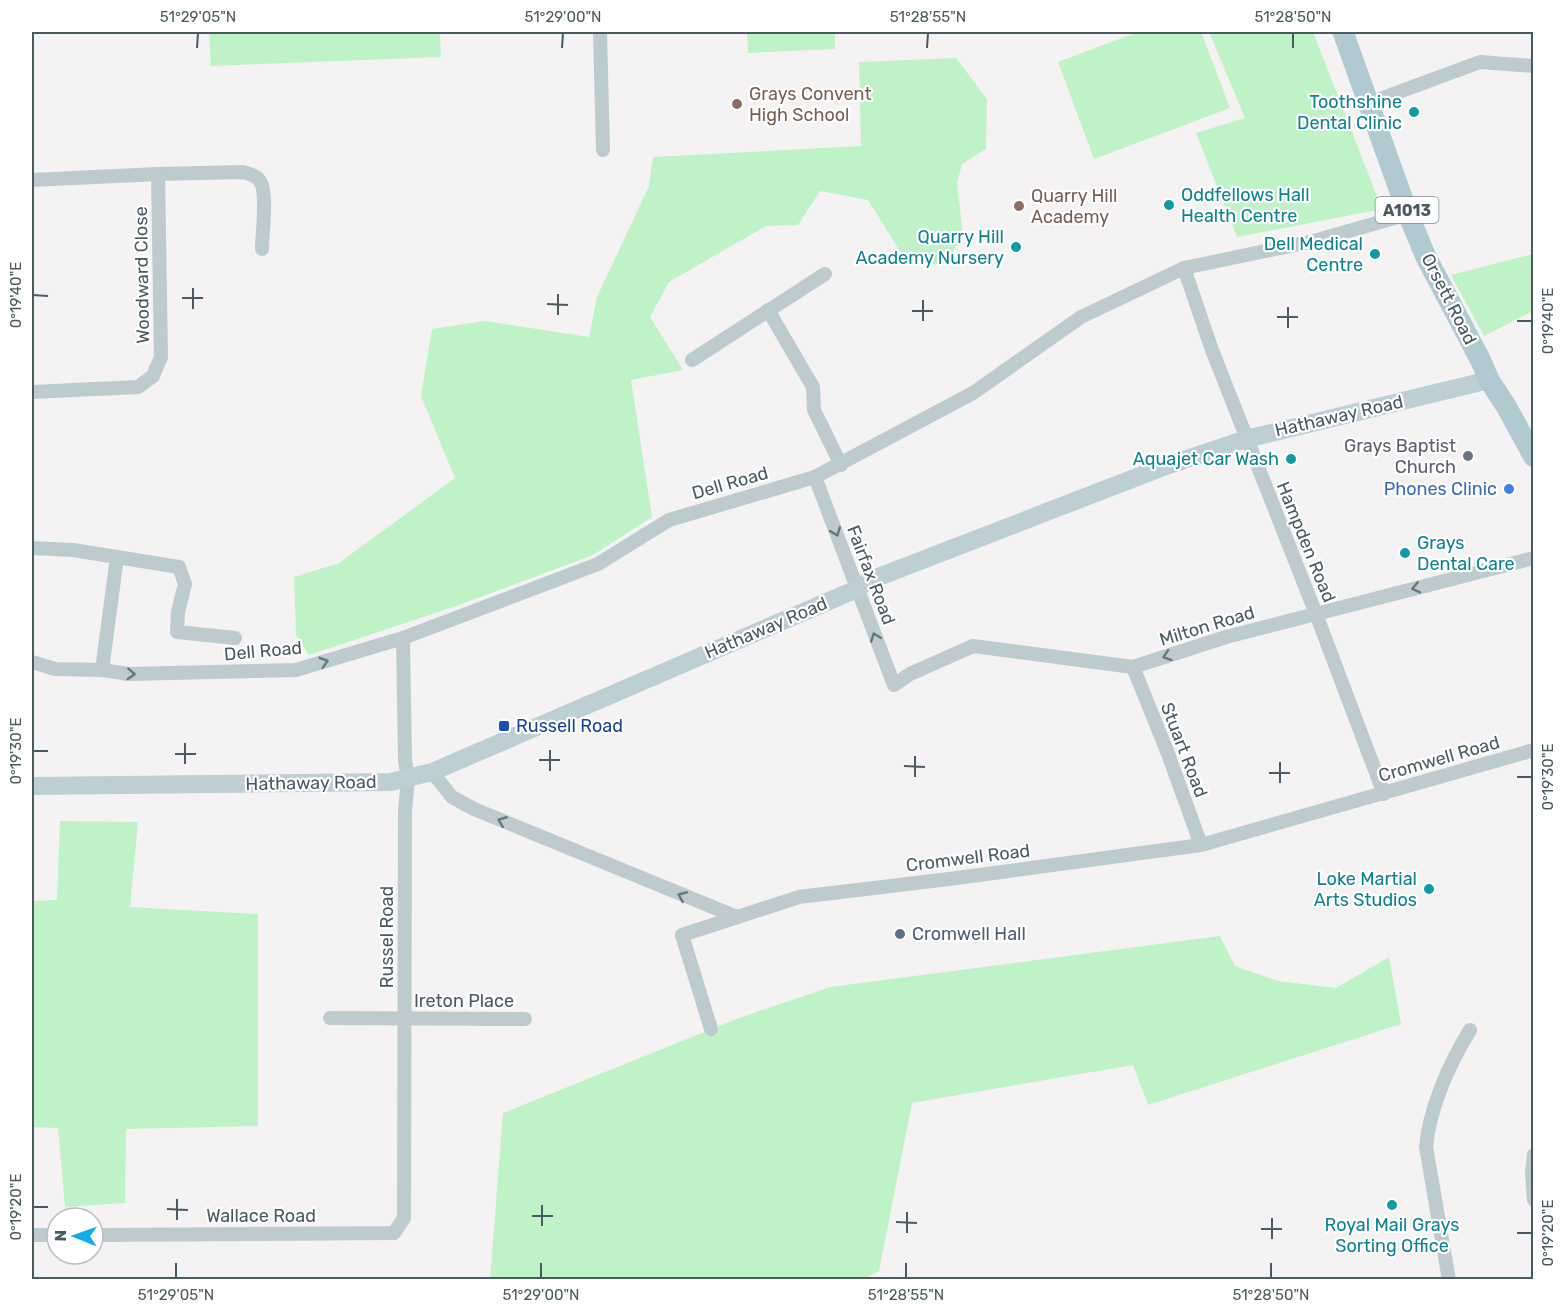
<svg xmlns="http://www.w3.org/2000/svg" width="1565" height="1311" font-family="Rubik,sans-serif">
<rect width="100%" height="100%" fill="#f4f2f2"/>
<g fill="#c0f2c7">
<path d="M209,32H440L441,57L211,66Z"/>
<path d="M747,32H835V49L748,53Z"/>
<path d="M1138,32H1201L1230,108L1094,159L1058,62Z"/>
<path d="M1209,32H1313L1382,209L1237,237L1196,133L1245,118Z"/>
<path d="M956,58L987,99L986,149L962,164L957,183L963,235L945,264H908L868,200L820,191L798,225L766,226L669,282L650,317L683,370L631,380L652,517L593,555L459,605L309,655L296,635L294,577L339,563L455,478L421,396L432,329L485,321L589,337L597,297L649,186L653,157L861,146L859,62Z"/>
<path d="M1533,254V311L1484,336L1451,275Z"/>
<path d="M60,821L138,822L130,907L258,914V1126L126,1129L125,1203L65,1207L58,1128L32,1127V901L57,900Z"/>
<path d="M1220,936L1235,966L1278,981L1336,988L1389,957L1401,1024L1148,1105L1133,1065L912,1103L879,1271L863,1279L490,1280L503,1113L739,1018L830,987Z"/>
</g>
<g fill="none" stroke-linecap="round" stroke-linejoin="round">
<g stroke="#bdcbcf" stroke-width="14">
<path d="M600,32L603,150"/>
<path d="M1369,103L1480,62L1534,66"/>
<path d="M158,174L243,172C249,174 256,175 260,181C268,192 262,234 262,249"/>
<path d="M32,180L158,174L161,357L153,376L138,387L32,392"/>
<path d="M1184,268L1212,350L1316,614L1384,794"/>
<path d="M768,310L813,387L814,410L841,465"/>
<path d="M692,360L825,274"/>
<path d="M815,477L894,685L910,674L973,646L1133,667L1226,637L1534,558"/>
<path d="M32,548L73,550L179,567L185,584L178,612L177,632L235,638"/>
<path d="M32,662L55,669L102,670L129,674L296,670L403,638L598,564L669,520L815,477L973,393L1081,317L1184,268L1314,241L1408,214"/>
<path d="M1133,667L1167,751L1201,845"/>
<path d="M102,670L117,557"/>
<path d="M432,772L452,797L474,809L737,917"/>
<path d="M330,1018L525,1019"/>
<path d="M711,1029L682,935L799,897L957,878L1201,845L1534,750"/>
<path d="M1534,1155L1532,1173L1534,1200"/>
<path d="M32,1235H57"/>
<path d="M93,1235L394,1233L404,1218L405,811L408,779L405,760L403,638"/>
<path d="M1449,1280L1426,1147C1429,1109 1450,1062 1470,1030"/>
</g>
<path stroke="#bdced4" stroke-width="18" d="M32,786L391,782L432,772L857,589L868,581L1163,467L1246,439L1489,380"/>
<path stroke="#b1c9d1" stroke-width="21" d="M1343,32L1408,214L1426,257L1481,361L1489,380L1506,406L1534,457"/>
</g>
<defs><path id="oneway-chevron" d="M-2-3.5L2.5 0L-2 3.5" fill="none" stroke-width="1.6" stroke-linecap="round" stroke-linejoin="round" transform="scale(1.5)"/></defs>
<g stroke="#66777c">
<use href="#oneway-chevron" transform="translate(836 532) rotate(69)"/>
<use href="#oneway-chevron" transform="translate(1416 588) rotate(167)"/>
<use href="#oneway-chevron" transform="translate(875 637) rotate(-111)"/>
<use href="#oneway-chevron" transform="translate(1167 656) rotate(162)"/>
<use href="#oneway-chevron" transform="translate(324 662) rotate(-17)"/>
<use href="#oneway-chevron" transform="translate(131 674) rotate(3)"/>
<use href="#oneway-chevron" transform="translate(502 821) rotate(-158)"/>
<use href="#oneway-chevron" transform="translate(682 896) rotate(-157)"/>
</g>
<path fill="none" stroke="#495b60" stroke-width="2" d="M197,48L198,33M562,48L563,33M927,48L928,33M1293,48V33M33,295L48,296M182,298H203M547,304L568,305M193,309V288M912,311H933M558,315V294M1277,317H1298M923,321V300M1517,321H1532M1288,328V307M33,751H48M175,754H196M539,760H560M185,764V743M904,766L925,767M550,771V750M1269,773H1290M915,777V756M1517,777H1532M1280,783V762M33,1207H48M167,1209L188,1210M532,1216H553M177,1220V1199M896,1222L917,1223M542,1226V1205M1261,1229H1282M907,1233V1212M1517,1233H1532M1272,1239V1218M176,1278V1263M541,1278V1263M906,1278V1263M1271,1278V1263"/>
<g fill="#8d6e63" stroke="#fff" stroke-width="2">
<circle cx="737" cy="104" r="6"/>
<circle cx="1019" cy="206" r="6"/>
</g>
<g fill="#0f9aa8" stroke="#fff" stroke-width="2">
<circle cx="1414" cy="112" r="6"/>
<circle cx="1169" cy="205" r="6"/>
<circle cx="1016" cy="247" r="6"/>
<circle cx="1375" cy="254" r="6"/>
<circle cx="1291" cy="459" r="6"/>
<circle cx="1405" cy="553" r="6"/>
<circle cx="1429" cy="889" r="6"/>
<circle cx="1392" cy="1205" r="6"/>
</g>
<circle fill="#6b7280" stroke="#fff" stroke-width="2" cx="1468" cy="456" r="6"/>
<circle fill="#3f7fe0" stroke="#fff" stroke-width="2" cx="1509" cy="489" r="6"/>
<rect fill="#1a4fb4" stroke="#fff" stroke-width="2" x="498" y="720" width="12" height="12" rx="3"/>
<circle fill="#5c6f8a" stroke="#fff" stroke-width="2" cx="900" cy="934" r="6"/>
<g text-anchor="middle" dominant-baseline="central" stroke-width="4.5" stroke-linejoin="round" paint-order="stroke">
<rect fill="#fff" stroke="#808c90" stroke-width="1.5" x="1375.5" y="197" width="63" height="26" rx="4.5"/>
<g font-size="16" font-weight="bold" fill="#495b60">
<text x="1407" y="210">A1013</text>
</g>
<g font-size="18" fill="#785e54" stroke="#fff" text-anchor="start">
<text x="749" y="94">Grays Convent<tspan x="749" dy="21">High School</tspan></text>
<text x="1031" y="196">Quarry Hill<tspan x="1031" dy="21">Academy</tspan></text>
</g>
<g font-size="18" fill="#0d838f" stroke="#fff" text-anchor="end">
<text x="1402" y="102">Toothshine<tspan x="1402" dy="21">Dental Clinic</tspan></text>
<text x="1181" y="195" text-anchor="start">Oddfellows Hall<tspan x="1181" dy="21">Health Centre</tspan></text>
<text x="1004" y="237">Quarry Hill<tspan x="1004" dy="21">Academy Nursery</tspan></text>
<text x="1363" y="244">Dell Medical<tspan x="1363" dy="21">Centre</tspan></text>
<text x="1279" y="459">Aquajet Car Wash</text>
<text x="1417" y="543" text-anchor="start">Grays<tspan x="1417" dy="21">Dental Care</tspan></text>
<text x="1417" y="879">Loke Martial<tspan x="1417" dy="21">Arts Studios</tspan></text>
<text x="1392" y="1225" text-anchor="middle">Royal Mail Grays<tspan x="1392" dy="21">Sorting Office</tspan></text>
</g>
<g font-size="18" fill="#495b60" stroke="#fff">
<text transform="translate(142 275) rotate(-91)">Woodward Close</text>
<text transform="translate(1449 299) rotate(63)">Orsett Road</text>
<text transform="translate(1339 416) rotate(-13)">Hathaway Road</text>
<text transform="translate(730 483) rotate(-16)">Dell Road</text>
<text transform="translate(1306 542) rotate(68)">Hampden Road</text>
<text transform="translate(871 575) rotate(69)">Fairfax Road</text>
<text transform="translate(1207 626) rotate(-17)">Milton Road</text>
<text transform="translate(766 628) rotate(-23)">Hathaway Road</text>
<text transform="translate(263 651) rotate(-5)">Dell Road</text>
<text transform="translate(1184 750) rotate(69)">Stuart Road</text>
<text transform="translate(1439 759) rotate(-16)">Cromwell Road</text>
<text transform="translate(311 783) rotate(-1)">Hathaway Road</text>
<text transform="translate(968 858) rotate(-7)">Cromwell Road</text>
<text transform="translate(387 937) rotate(-90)">Russel Road</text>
<text x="464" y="1001">Ireton Place</text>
<text x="261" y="1216">Wallace Road</text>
</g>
<g font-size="18" fill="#5b616d" stroke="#fff" text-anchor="end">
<text x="1456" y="446">Grays Baptist<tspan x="1456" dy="21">Church</tspan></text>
</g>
<g font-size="18" fill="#366cbe" stroke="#fff" text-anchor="end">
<text x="1497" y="489">Phones Clinic</text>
</g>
<g font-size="18" fill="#164399" stroke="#fff" text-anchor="start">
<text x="516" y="726">Russell Road</text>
</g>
<g font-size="18" fill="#4e5e75" stroke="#fff" text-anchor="start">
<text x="912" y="934">Cromwell Hall</text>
</g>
</g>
<rect width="1565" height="1311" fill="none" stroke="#ffffff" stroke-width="66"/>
<g transform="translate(75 1236) rotate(271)"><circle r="28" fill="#ffffff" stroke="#b6bdbf" stroke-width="1.5"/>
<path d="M0-4.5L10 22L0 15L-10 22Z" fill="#13aaed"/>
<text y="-9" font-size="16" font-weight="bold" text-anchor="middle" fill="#495b60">N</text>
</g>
<rect x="33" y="33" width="1499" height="1245" fill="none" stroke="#495b60" stroke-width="2"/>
<g font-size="15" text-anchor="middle" fill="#495b60">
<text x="198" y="22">51°29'05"N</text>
<text x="563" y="22">51°29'00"N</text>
<text x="928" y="22">51°28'55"N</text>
<text x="1293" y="22">51°28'50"N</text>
<text transform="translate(16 295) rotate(-90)" y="5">0°19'40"E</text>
<text transform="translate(1548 321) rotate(-90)" y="5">0°19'40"E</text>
<text transform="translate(16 751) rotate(-90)" y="5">0°19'30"E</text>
<text transform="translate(1548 777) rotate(-90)" y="5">0°19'30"E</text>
<text transform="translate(16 1207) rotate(-90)" y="5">0°19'20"E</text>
<text transform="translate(1548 1233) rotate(-90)" y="5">0°19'20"E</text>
<text x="176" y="1300">51°29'05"N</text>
<text x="541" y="1300">51°29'00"N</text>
<text x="906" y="1300">51°28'55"N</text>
<text x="1271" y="1300">51°28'50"N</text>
</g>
</svg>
